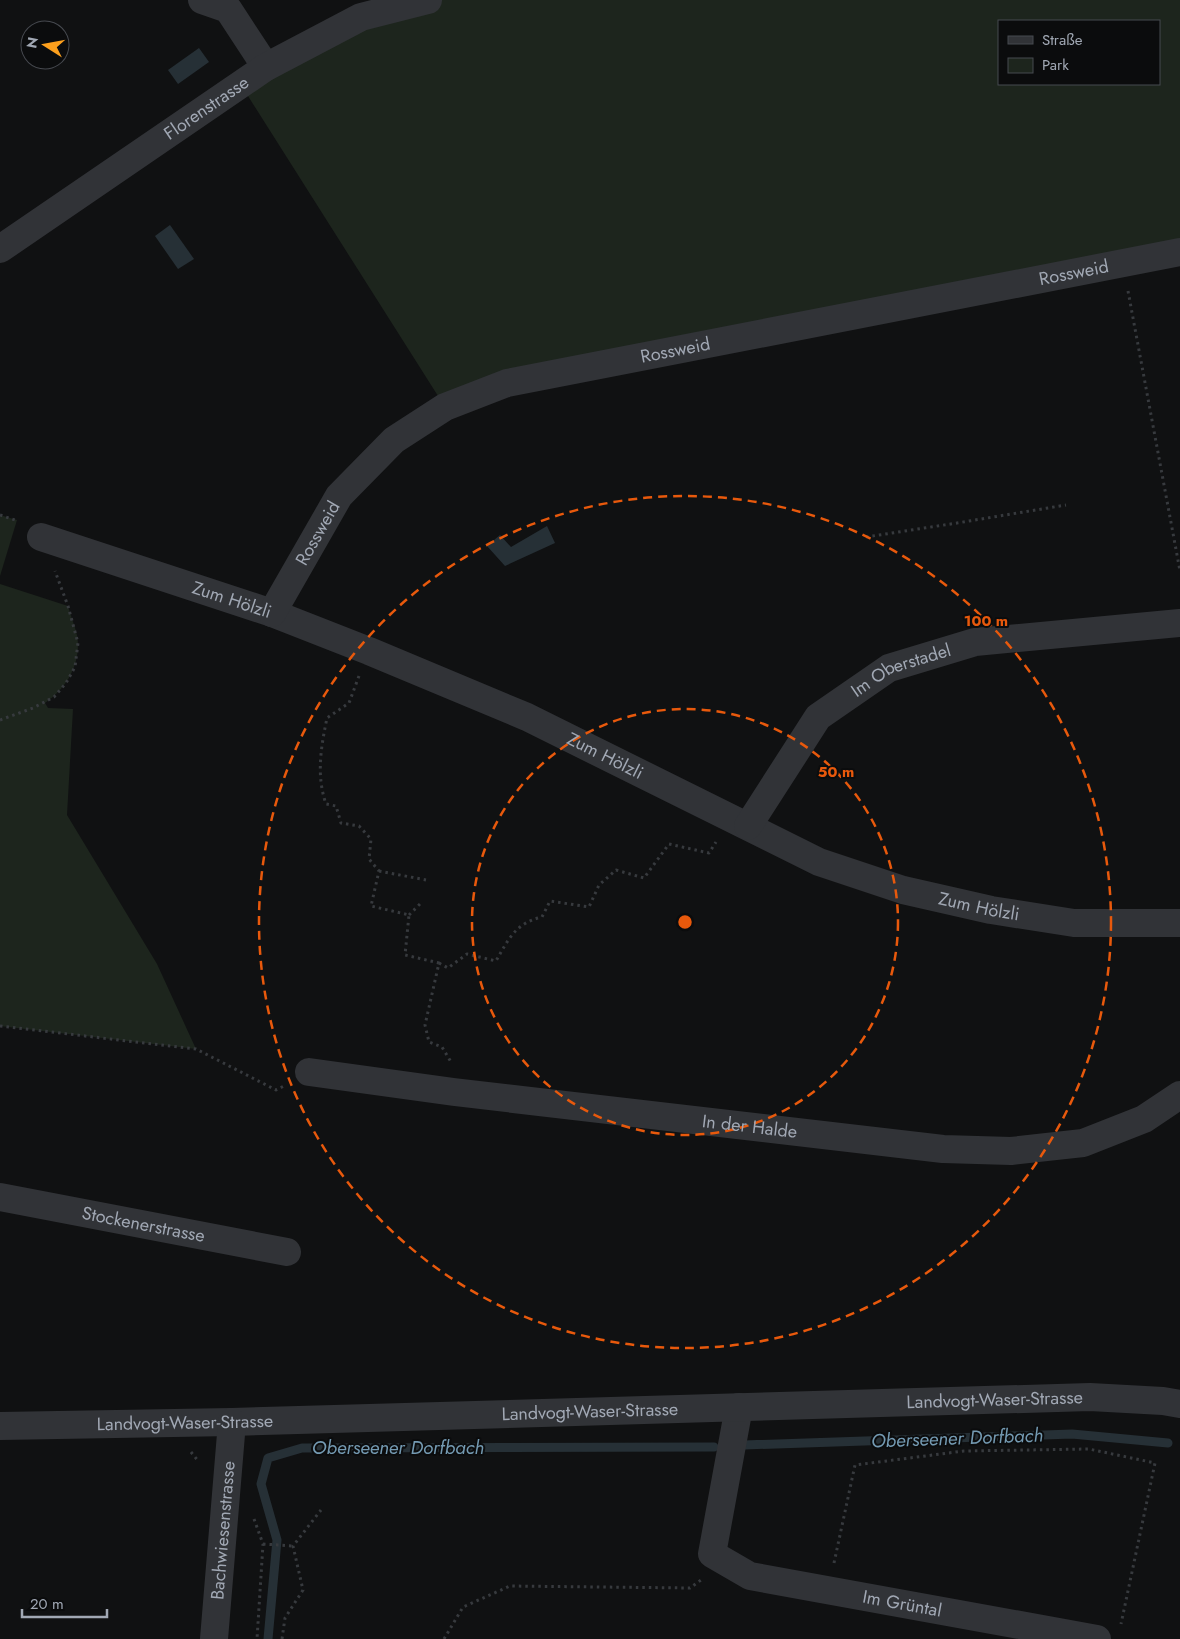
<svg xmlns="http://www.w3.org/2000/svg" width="1180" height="1639" font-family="Jost,sans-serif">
<rect width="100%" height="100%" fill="#101112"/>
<g fill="#1d251d" fill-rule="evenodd">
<path d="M428,0H1180V252L445,407L241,85ZM999,21H1159V84H999Z"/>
<path d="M0,515L17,520L0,576Z"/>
<path d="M0,584L68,606C71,618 78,632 78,644C78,669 65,689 45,703L48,708L73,709L67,815L157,964L196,1049L0,1026Z"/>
</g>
<g fill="#263036">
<path d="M199,48L209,62L178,84L168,70Z"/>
<path d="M170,225L194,259L178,269L155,236Z"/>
<path d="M547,526L555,543L505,566L487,546L500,535L511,547Z"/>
</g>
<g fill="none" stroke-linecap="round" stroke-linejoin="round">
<g stroke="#263036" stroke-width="9">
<path d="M744,1445L1072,1434L1168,1443"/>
<path d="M268,1639L277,1540L261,1484L268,1458L302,1448L714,1447"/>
</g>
<g stroke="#373a3e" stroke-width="3" stroke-dasharray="2.5 4" stroke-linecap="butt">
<path d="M1128,291L1180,571"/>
<path d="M0,515L18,521"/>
<path d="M866,537L957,523L1066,505"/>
<path d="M359,676L349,703L327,718C321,747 316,775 326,804L336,806L341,823L359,826L371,839L369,859L379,871L371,906L409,915L405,955L439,963L425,1025L429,1042L442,1047L451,1062"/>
<path d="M0,720L33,708L54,697L66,683L75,667L78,643L68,606L55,571"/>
<path d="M379,871L426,880"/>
<path d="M409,915L421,903"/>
<path d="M439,963L448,968L467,954L496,961C509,938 516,923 542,917L550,901L589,907L599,885L616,870L644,878L669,844L709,853L716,842"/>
<path d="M0,1026L196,1049L276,1090L284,1086"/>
<path d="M191,1452L199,1462"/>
<path d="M254,1519L263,1544L257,1639"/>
<path d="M263,1544L293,1546"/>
<path d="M834,1563L855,1465L964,1451L1089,1449L1155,1463L1121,1624"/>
<path d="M282,1639L285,1618L303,1590L293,1546L321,1510"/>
<path d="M444,1639L463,1607L510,1586L690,1588L701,1580"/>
</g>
<g stroke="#313337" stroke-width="28">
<path d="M202,0L228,9L266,67"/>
<path id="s1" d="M0,249L266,67L361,17L428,0"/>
<path id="s2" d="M41,537L272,613L369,651L527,717L819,862L903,890L991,910L1074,923H1180"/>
<path id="s3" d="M272,613L339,496L394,440L445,407L507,383L1180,252"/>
<path id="s4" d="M748,826L818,717L889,668L975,642L1180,623"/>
<path id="s5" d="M309,1072L454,1092L943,1149L1011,1151L1083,1143L1144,1119L1180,1095"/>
<path id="s6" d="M0,1197L287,1252"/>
<path id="s7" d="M739,1407L712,1554L750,1576L1097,1639"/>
<path id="s8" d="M0,1426L232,1422L1090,1397L1163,1401L1180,1404"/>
<path id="s9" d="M214,1639L232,1422"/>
</g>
</g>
<g fill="none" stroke="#e8590c" stroke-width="2.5" stroke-dasharray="9 6">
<circle cx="685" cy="922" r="213"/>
<circle cx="685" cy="922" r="426"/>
</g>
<g text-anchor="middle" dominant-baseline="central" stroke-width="4" stroke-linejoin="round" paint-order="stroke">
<g font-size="18" fill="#a1a8b4" stroke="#0b0c0d">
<text stroke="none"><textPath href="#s1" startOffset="250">Florenstrasse</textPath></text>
<text stroke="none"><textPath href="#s3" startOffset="918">Rossweid</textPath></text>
<text stroke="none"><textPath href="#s3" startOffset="512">Rossweid</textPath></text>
<text stroke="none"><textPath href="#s3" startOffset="92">Rossweid</textPath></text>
<text stroke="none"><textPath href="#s2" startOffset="201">Zum Hölzli</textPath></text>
<text stroke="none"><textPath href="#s4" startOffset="226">Im Oberstadel</textPath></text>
<text stroke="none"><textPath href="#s2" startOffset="606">Zum Hölzli</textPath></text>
<text stroke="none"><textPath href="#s2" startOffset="1011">Zum Hölzli</textPath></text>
<text stroke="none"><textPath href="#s5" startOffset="444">In der Halde</textPath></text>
<text stroke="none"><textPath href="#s6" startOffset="146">Stockenerstrasse</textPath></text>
<text stroke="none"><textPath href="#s8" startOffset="995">Landvogt-Waser-Strasse</textPath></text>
<text stroke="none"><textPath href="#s8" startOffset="590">Landvogt-Waser-Strasse</textPath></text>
<text stroke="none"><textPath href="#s8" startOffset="185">Landvogt-Waser-Strasse</textPath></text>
<text stroke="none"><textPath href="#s9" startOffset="109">Bachwiesenstrasse</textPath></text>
<text stroke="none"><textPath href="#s7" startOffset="348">Im Grüntal</textPath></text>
</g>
<g font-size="19" font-style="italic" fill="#749ab2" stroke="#0b0c0d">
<text transform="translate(957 1438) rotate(-2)">Oberseener Dorfbach</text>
<text x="398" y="1447">Oberseener Dorfbach</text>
</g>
</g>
<circle cx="685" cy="922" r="8" fill="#e8590c" stroke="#0b0c0d" stroke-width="2.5"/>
<g font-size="15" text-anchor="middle" font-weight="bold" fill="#e8590c" stroke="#0b0c0d" stroke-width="4" stroke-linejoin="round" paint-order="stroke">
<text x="986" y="626">100 m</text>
<text x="836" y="777">50 m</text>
</g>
<rect x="998" y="20" width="162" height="65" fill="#0b0c0d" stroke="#474a50"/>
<rect x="1008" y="36" width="25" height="8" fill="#313337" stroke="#474a50"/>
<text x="1042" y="45" font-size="15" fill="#a1a8b4">Straße</text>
<rect x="1008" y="58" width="25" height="15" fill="#1d251d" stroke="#474a50"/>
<text x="1042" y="70" font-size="15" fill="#a1a8b4">Park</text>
<g transform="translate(45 45) rotate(281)"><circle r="24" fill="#0b0c0d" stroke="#474a50"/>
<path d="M0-4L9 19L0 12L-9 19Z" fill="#fda01d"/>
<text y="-8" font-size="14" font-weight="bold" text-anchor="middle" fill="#a1a8b4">N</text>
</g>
<path d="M22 1609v8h85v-8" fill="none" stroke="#a1a8b4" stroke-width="2.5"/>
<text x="30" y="1609" font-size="15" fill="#a1a8b4" stroke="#0b0c0d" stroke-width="4" paint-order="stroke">20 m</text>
</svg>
